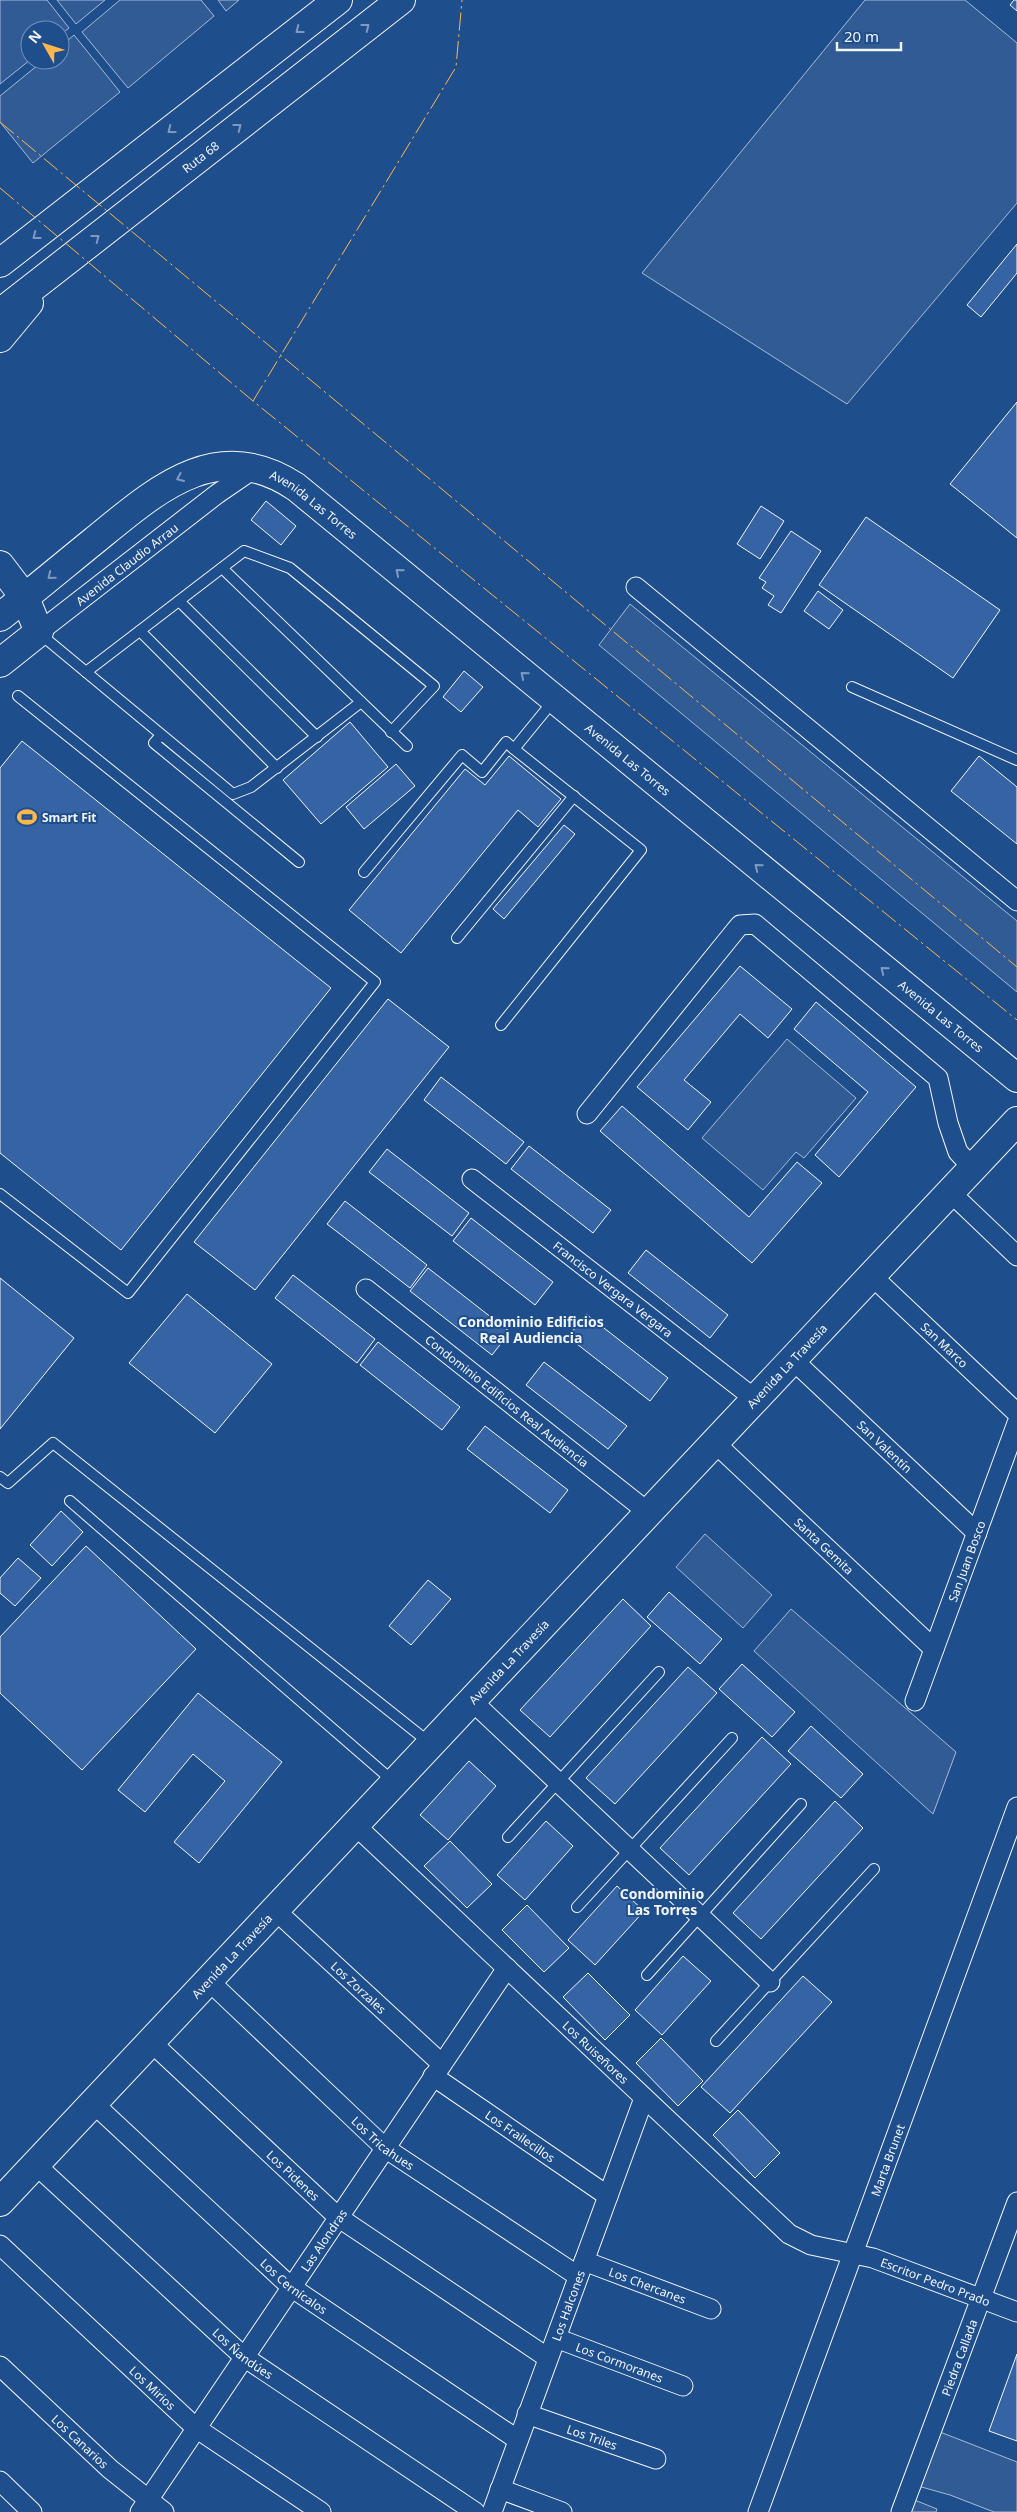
<svg xmlns="http://www.w3.org/2000/svg" width="1017" height="2512" font-family="'Noto Sans',sans-serif">
<rect width="100%" height="100%" fill="#1f4e8c"/>
<g fill="#305b95" stroke="#a8bbd7">
<path d="M0,0H47L69,28L60,35V30H30V60L0,84Z"/>
<path d="M57,0H105L76,24Z"/>
<path d="M120,0H201L214,16L128,88L82,32Z"/>
<path d="M218,0H239L226,11Z"/>
<path d="M865,0H965L1017,43V203L847,404L642,273Z"/>
<path d="M74,35L120,92L33,163L0,122V96L44,60H60V47Z"/>
<path d="M630,604L1017,921V992L599,645Z"/>
<path d="M787,1039L856,1098L804,1158L796,1152L763,1190L702,1138Z"/>
<path d="M705,1534L772,1595L743,1628L676,1567Z"/>
<path d="M791,1609L956,1752L933,1814L754,1651Z"/>
<path d="M940,2432L1017,2462V2512H994L950,2495L918,2486Z"/>
<path d="M912,2499L937,2509L936,2512H908Z"/>
</g>
<g fill="#3563a3" stroke="#f2f6ff">
<path d="M1014,0H1017V11L1010,5Z"/>
<path d="M1017,244V273L981,317L967,305Z"/>
<path d="M1017,402V538L950,484Z"/>
<path d="M266,501L296,526L281,545L251,520Z"/>
<path d="M761,506L784,521L760,559L737,544Z"/>
<path d="M866,517L1000,610L953,678L819,585Z"/>
<path d="M791,531L821,551L781,613L768,605L774,596L762,588L766,582L759,578Z"/>
<path d="M818,591L843,610L829,629L804,611Z"/>
<path d="M464,671L483,687L461,712L443,697Z"/>
<path d="M350,722L388,767L321,824L283,780Z"/>
<path d="M22,741L331,988L121,1250L0,1153V768Z"/>
<path d="M509,756L561,799L538,827L518,810L401,953L349,910L465,769L485,785Z"/>
<path d="M979,756L1017,787V844L951,791Z"/>
<path d="M396,764L415,786L364,829L346,807Z"/>
<path d="M564,825L575,834L504,919L493,909Z"/>
<path d="M740,966L792,1009L768,1038L740,1014L684,1080L711,1102L688,1130L637,1087Z"/>
<path d="M388,999L449,1047L255,1290L194,1242Z"/>
<path d="M816,1002L916,1087L839,1177L815,1155L868,1092L794,1029Z"/>
<path d="M441,1077L524,1142L506,1164L424,1100Z"/>
<path d="M622,1106L749,1217L797,1162L822,1183L752,1263L600,1131Z"/>
<path d="M529,1146L611,1210L593,1233L511,1169Z"/>
<path d="M387,1149L469,1213L452,1236L369,1172Z"/>
<path d="M345,1201L427,1265L410,1288L327,1224Z"/>
<path d="M471,1218L553,1282L535,1305L453,1241Z"/>
<path d="M646,1250L728,1315L710,1338L628,1273Z"/>
<path d="M428,1268L510,1332L492,1355L410,1291Z"/>
<path d="M293,1275L375,1339L357,1363L275,1298Z"/>
<path d="M0,1278L74,1338L0,1429Z"/>
<path d="M187,1294L272,1364L215,1433L129,1363Z"/>
<path d="M586,1314L668,1378L650,1401L568,1337Z"/>
<path d="M378,1342L460,1407L442,1430L360,1365Z"/>
<path d="M544,1362L627,1426L608,1449L526,1385Z"/>
<path d="M485,1426L568,1490L550,1513L467,1449Z"/>
<path d="M61,1511L83,1532L52,1566L30,1545Z"/>
<path d="M86,1546L196,1649L82,1770L0,1693V1637Z"/>
<path d="M18,1558L41,1578L15,1606L0,1593V1578Z"/>
<path d="M428,1580L451,1599L411,1645L389,1626Z"/>
<path d="M669,1592L722,1639L700,1664L647,1617Z"/>
<path d="M623,1599L651,1626L550,1737L520,1710Z"/>
<path d="M742,1664L795,1712L772,1737L719,1689Z"/>
<path d="M688,1667L717,1693L615,1804L586,1778Z"/>
<path d="M198,1693L282,1762L199,1863L174,1842L225,1781L193,1754L145,1812L118,1790Z"/>
<path d="M811,1726L863,1774L841,1798L788,1751Z"/>
<path d="M762,1737L791,1764L689,1875L660,1848Z"/>
<path d="M469,1761L496,1786L448,1840L420,1815Z"/>
<path d="M835,1801L863,1828L761,1939L733,1913Z"/>
<path d="M546,1821L573,1846L525,1900L497,1875Z"/>
<path d="M450,1841L492,1884L467,1908L424,1866Z"/>
<path d="M617,1886L644,1911L595,1965L568,1940Z"/>
<path d="M527,1905L569,1948L544,1972L502,1930Z"/>
<path d="M683,1956L711,1981L662,2035L635,2010Z"/>
<path d="M588,1973L630,2015L605,2040L563,1997Z"/>
<path d="M803,1976L832,2002L730,2113L701,2087Z"/>
<path d="M661,2038L703,2081L678,2106L636,2063Z"/>
<path d="M738,2110L780,2153L755,2178L713,2135Z"/>
<path d="M1017,2354V2441L989,2431Z"/>
</g>
<g fill="none" stroke-linecap="round" stroke-linejoin="round">
<defs>
<g id="lane">
<path d="M222,568L407,746"/>
<path d="M179,601L317,737"/>
<path d="M140,631L277,768"/>
<path d="M39,633L233,794L251,787L361,702"/>
<path d="M86,672L244,551L290,568L434,686L391,732"/>
<path d="M852,687L1017,760"/>
<path d="M161,735L154,743L299,862"/>
<path d="M364,872L462,755L482,772L506,742L514,749"/>
<path d="M457,938L574,796"/>
<path d="M501,1025L641,850L514,749L554,700"/>
<path d="M0,1194L128,1293L375,982L18,696"/>
<path d="M0,1477L8,1483L53,1443L431,1744"/>
<path d="M70,1501L394,1782"/>
<path d="M508,1837L659,1672"/>
<path d="M577,1907L732,1738"/>
<path d="M647,1975L801,1804"/>
<path d="M716,2041L874,1869"/>
</g>
<g id="street">
<path d="M636,587L1017,901"/>
<path id="s1" d="M39,632L217,494L255,468"/>
<path d="M587,1114L735,931L740,925L755,924L938,1078L948,1123L958,1152L973,1168"/>
<path id="s2" d="M472,1179L755,1399"/>
<path d="M950,1192L1017,1256"/>
<path id="s3" d="M872,1276L1017,1413"/>
<path id="s4" d="M366,1289L649,1513"/>
<path id="s5" d="M793,1360L977,1533"/>
<path id="s6" d="M715,1443L934,1649"/>
<path d="M472,1701L770,1982"/>
<path id="s7" d="M915,1701L1017,1423"/>
<path id="s8" d="M355,1825L789,2234L811,2245L873,2258L1017,2312"/>
<path id="s9" d="M275,1910L442,2064"/>
<path id="s10" d="M209,1981L385,2148L578,2276"/>
<path id="s11" d="M151,2042L338,2217L548,2358"/>
<path id="s12" d="M433,2076L608,2196"/>
<path id="s13" d="M93,2103L291,2287L518,2440"/>
<path id="s14" d="M36,2165L244,2357L475,2512"/>
<path id="s15" d="M0,2245L196,2428L321,2512"/>
<path id="s16" d="M584,2261L711,2309"/>
<path id="s17" d="M556,2338L683,2386"/>
<path id="s18" d="M0,2366L110,2469L164,2512"/>
<path id="s19" d="M527,2414L656,2459"/>
<path d="M0,2481L32,2512"/>
<path d="M500,2489L562,2512"/>
<path id="s20" d="M140,2512L507,1968"/>
<path id="s21" d="M492,2512L644,2098"/>
<path id="s22" d="M758,2512L1017,1807"/>
<path id="s23" d="M901,2512L1017,2202"/>
</g>
<g id="secondary">
<path id="s24" d="M0,617C32,592 63,566 95,540C155,491 217,434 296,487L1017,1078"/>
<path d="M0,663L39,632L25,598"/>
<path id="s25" d="M0,2202L1017,1121"/>
</g>
<g id="highway">
<path d="M0,263L338,0"/>
<path id="s26" d="M0,313L401,0"/>
<path d="M0,338L29,303"/>
<path d="M0,565L25,598"/>
</g>
</defs>
<use href="#lane" stroke="#f2f6ff" stroke-width="12"/>
<use href="#street" stroke="#f2f6ff" stroke-width="21"/>
<use href="#secondary" stroke="#f2f6ff" stroke-width="30"/>
<use href="#highway" stroke="#f2f6ff" stroke-width="30"/>
<use href="#lane" stroke="#1f4e8c" stroke-width="10"/>
<use href="#street" stroke="#1f4e8c" stroke-width="19"/>
<use href="#secondary" stroke="#1f4e8c" stroke-width="28"/>
<use href="#highway" stroke="#1f4e8c" stroke-width="28"/>
<g stroke="#ffb74d" stroke-width="1" stroke-dasharray="18 4 2.5 4" stroke-linecap="butt">
<path d="M0,122L1017,967"/>
<path d="M0,188L253,401L1017,1020"/>
<path d="M253,401L456,67L462,0"/>
</g>
</g>
<defs><path id="oneway-chevron" d="M-2-3.5L2.5 0L-2 3.5" fill="none" stroke-width="1.6" stroke-linecap="round" stroke-linejoin="round" transform="scale(1.25)"/></defs>
<g stroke="#7e9ac0">
<use href="#oneway-chevron" transform="translate(366 27) rotate(-38)"/>
<use href="#oneway-chevron" transform="translate(299 30) rotate(142)"/>
<use href="#oneway-chevron" transform="translate(238 127) rotate(-38)"/>
<use href="#oneway-chevron" transform="translate(171 130) rotate(142)"/>
<use href="#oneway-chevron" transform="translate(36 236) rotate(142)"/>
<use href="#oneway-chevron" transform="translate(96 238) rotate(-38)"/>
<use href="#oneway-chevron" transform="translate(180 478) rotate(156)"/>
<use href="#oneway-chevron" transform="translate(399 572) rotate(-140)"/>
<use href="#oneway-chevron" transform="translate(51 576) rotate(141)"/>
<use href="#oneway-chevron" transform="translate(524 675) rotate(-140)"/>
<use href="#oneway-chevron" transform="translate(758 867) rotate(-141)"/>
<use href="#oneway-chevron" transform="translate(884 970) rotate(-141)"/>
</g>
<defs>
<symbol id="stadium-bare" viewBox="-9 -9 18 18"><path d="M0-5a6.5 5 0 1 0 0 10a6.5 5 0 1 0 0-10ZM-3.5-1.8h7v3.6h-7Z" fill="#ffb74d" stroke="#1f4e8c" stroke-width="2.5" paint-order="stroke"/></symbol>
</defs>
<g fill-rule="evenodd">
<use href="#stadium-bare" x="13" y="803" width="28" height="28"/>
</g>
<g text-anchor="middle" dominant-baseline="central" stroke-width="4" stroke-linejoin="round" paint-order="stroke">
<g font-size="12" fill="#f2f6ff" stroke="#1f4e8c">
<text stroke="none"><textPath href="#s26" startOffset="254">Ruta 68</textPath></text>
<text stroke="none"><textPath href="#s24" startOffset="374">Avenida Las Torres</textPath></text>
<text stroke="none"><textPath href="#s1" startOffset="111">Avenida Claudio Arrau</textPath></text>
<text stroke="none"><textPath href="#s24" startOffset="779">Avenida Las Torres</textPath></text>
<text stroke="none"><textPath href="#s24" startOffset="1184">Avenida Las Torres</textPath></text>
<text stroke="none"><textPath href="#s2" startOffset="179">Francisco Vergara Vergara</textPath></text>
<text stroke="none"><textPath href="#s3" startOffset="100">San Marco</textPath></text>
<text stroke="none"><textPath href="#s25" startOffset="1148">Avenida La Travesía</textPath></text>
<text stroke="none"><textPath href="#s4" startOffset="180">Condominio Edificios Real Audiencia</textPath></text>
<text stroke="none"><textPath href="#s5" startOffset="126">San Valentín</textPath></text>
<text stroke="none"><textPath href="#s6" startOffset="150">Santa Gemita</textPath></text>
<text stroke="none"><textPath href="#s7" startOffset="149">San Juan Bosco</textPath></text>
<text stroke="none"><textPath href="#s25" startOffset="742">Avenida La Travesía</textPath></text>
<text stroke="none"><textPath href="#s25" startOffset="338">Avenida La Travesía</textPath></text>
<text stroke="none"><textPath href="#s9" startOffset="114">Los Zorzales</textPath></text>
<text stroke="none"><textPath href="#s8" startOffset="331">Los Ruiseñores</textPath></text>
<text stroke="none"><textPath href="#s12" startOffset="106">Los Frailecillos</textPath></text>
<text stroke="none"><textPath href="#s10" startOffset="238">Los Tricahues</textPath></text>
<text stroke="none"><textPath href="#s22" startOffset="375">Marta Brunet</textPath></text>
<text stroke="none"><textPath href="#s11" startOffset="195">Los Pidenes</textPath></text>
<text stroke="none"><textPath href="#s20" startOffset="328">Las Alondras</textPath></text>
<text stroke="none"><textPath href="#s8" startOffset="751">Escritor Pedro Prado</textPath></text>
<text stroke="none"><textPath href="#s16" startOffset="68">Los Chercanes</textPath></text>
<text stroke="none"><textPath href="#s13" startOffset="272">Los Cernícalos</textPath></text>
<text stroke="none"><textPath href="#s21" startOffset="220">Los Halcones</textPath></text>
<text stroke="none"><textPath href="#s14" startOffset="280">Los Ñandúes</textPath></text>
<text stroke="none"><textPath href="#s23" startOffset="165">Piedra Callada</textPath></text>
<text stroke="none"><textPath href="#s17" startOffset="68">Los Cormoranes</textPath></text>
<text stroke="none"><textPath href="#s15" startOffset="209">Los Mirios</textPath></text>
<text stroke="none"><textPath href="#s19" startOffset="69">Los Triles</textPath></text>
<text stroke="none"><textPath href="#s18" startOffset="110">Los Canarios</textPath></text>
</g>
<g font-size="12" font-weight="bold" fill="#f2f6ff" stroke="#1f4e8c" text-anchor="start">
<text x="42" y="817">Smart Fit</text>
</g>
<g font-size="14" font-weight="bold" fill="#f2f6ff" stroke="#1f4e8c">
<text x="531" y="1321">Condominio Edificios<tspan x="531" dy="16">Real Audiencia</tspan></text>
<text x="662" y="1893">Condominio<tspan x="662" dy="16">Las Torres</tspan></text>
</g>
</g>
<g transform="translate(45 45) rotate(309)"><circle r="24" fill="#1f4e8c" stroke="#7391ba"/>
<path d="M0-4L9 19L0 12L-9 19Z" fill="#ffb74d"/>
<text y="-8" font-size="14" font-weight="bold" text-anchor="middle" fill="#f2f6ff">N</text>
</g>
<path d="M837 42v8h64v-8" fill="none" stroke="#f2f6ff" stroke-width="2.5"/>
<text x="844" y="42" font-size="15" fill="#f2f6ff" stroke="#1f4e8c" stroke-width="4" paint-order="stroke">20 m</text>
</svg>
